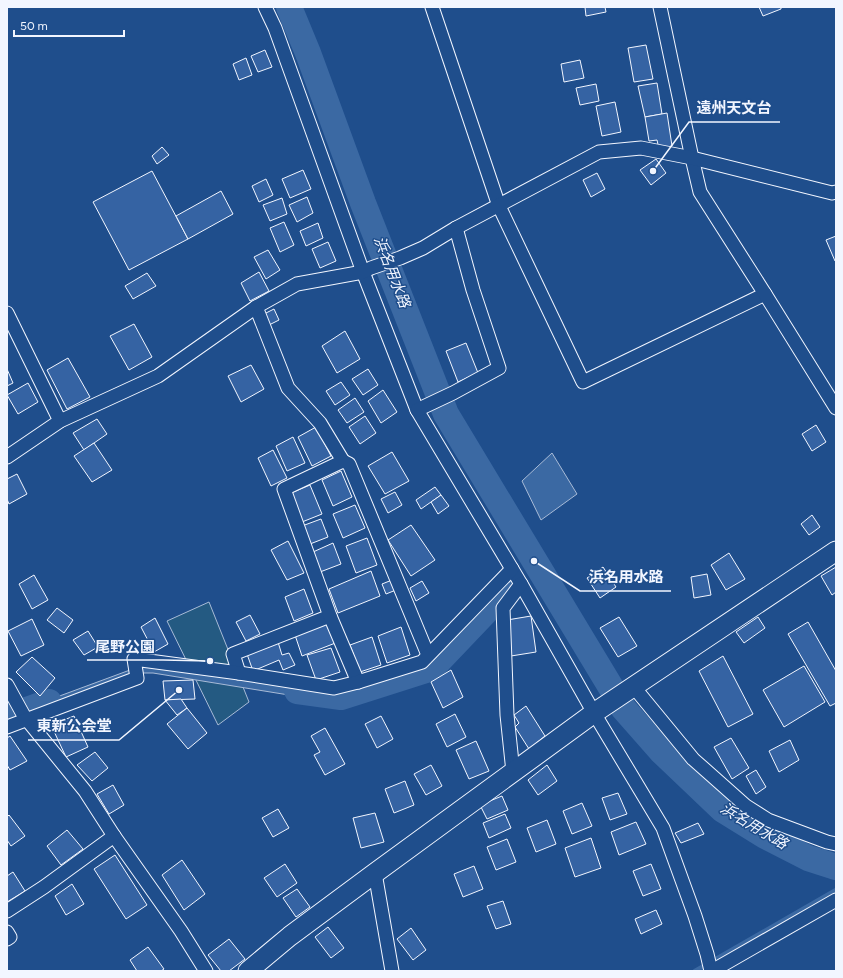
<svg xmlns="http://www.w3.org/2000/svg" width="843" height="978" font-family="Figtree,'Noto Sans JP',sans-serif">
<rect width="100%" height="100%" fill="#1f4e8c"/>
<path fill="#245a82" stroke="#a8bbd7" d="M209,602L249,702L218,725L167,621Z"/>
<g fill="#3b69a3" stroke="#a8bbd7">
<path d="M552,453L577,494L541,520L522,481Z"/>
<path d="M148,661L333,691L332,702L153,673H133L29,712L27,708L130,670Z"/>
</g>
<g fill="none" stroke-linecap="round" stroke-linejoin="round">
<path stroke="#3b69a3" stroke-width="4.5" d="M695,971L836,890"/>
<g stroke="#3b69a3" stroke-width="26">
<path d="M289,7L308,53L363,203L446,414L624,709L661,751L723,810L765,836L808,858L836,867"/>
<path d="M297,691L341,697L432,668L512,584"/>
<path d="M7,717L49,702"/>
</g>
</g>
<g fill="#3563a3" stroke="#f2f6ff">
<path d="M585,7H605L606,12L586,16Z"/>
<path d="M759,7H781V9L763,16Z"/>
<path d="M646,45L653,79L634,82L628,48Z"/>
<path d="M265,50L272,67L258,72L251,56Z"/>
<path d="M246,58L252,75L239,80L233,64Z"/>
<path d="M580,60L584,78L564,82L561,64Z"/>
<path d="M657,83L662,114L645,117L638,86Z"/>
<path d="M596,84L599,101L580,105L576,88Z"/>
<path d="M615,102L621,132L602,136L596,106Z"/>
<path d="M667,113L672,146L659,149L657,140L649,141L645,117Z"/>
<path d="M162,147L169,155L157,164L152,156Z"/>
<path d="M656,159L666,173L651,185L640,170Z"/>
<path d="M303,170L311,189L290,198L282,179Z"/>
<path d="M152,171L188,239L129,270L93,202Z"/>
<path d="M597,173L605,189L591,197L583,180Z"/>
<path d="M266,179L273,195L259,202L252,186Z"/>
<path d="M221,191L233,214L188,239L176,216Z"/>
<path d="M307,197L313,213L297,222L289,205Z"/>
<path d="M282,198L287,214L270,221L263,205Z"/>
<path d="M284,222L294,245L280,252L270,228Z"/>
<path d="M318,223L323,238L306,246L300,231Z"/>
<path d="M836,236V261H835L826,240Z"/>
<path d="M328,242L336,261L320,268L312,249Z"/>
<path d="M268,250L280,270L266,279L254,257Z"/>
<path d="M259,272L269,291L250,301L241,283Z"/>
<path d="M147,273L156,286L133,299L125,286Z"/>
<path d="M274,309L279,320L269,325L264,314Z"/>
<path d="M134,324L152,357L129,370L110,336Z"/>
<path d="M345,331L360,359L337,373L322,346Z"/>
<path d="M466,343L478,373L458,382L446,351Z"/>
<path d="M68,358L90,397L67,409L47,370Z"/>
<path d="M251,365L264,389L241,402L228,376Z"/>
<path d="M7,369L13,383L7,386Z"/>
<path d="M368,369L378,385L363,395L352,379Z"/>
<path d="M341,382L350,395L335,405L326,391Z"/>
<path d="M28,383L38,402L18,414L7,395Z"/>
<path d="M383,390L397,412L381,423L368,401Z"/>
<path d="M355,398L364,412L347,423L338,410Z"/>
<path d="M365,416L376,433L360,444L349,427Z"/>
<path d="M97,419L107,434L84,450L73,433Z"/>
<path d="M816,425L826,442L812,451L802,434Z"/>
<path d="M316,427L331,456L312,466L298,437Z"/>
<path d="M293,437L305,463L287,471L276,446Z"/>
<path d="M94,443L112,470L92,482L74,456Z"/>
<path d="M273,450L287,478L271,486L258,458Z"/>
<path d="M392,452L409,481L385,494L368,466Z"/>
<path d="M341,471L352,497L333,506L322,480Z"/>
<path d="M17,474L27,494L9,504L7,499V479Z"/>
<path d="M310,485L322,514L302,522L291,493Z"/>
<path d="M435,487L441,495L421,509L416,500Z"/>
<path d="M395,492L402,505L388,513L381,499Z"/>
<path d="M441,495L449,506L438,514L431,502Z"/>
<path d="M355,505L365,528L343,538L333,514Z"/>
<path d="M812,515L820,527L809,535L801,524Z"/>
<path d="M321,519L328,537L310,544L302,526Z"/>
<path d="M411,525L435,560L411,576L388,540Z"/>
<path d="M367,538L377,565L356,573L346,546Z"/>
<path d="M288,541L304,573L287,580L271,550Z"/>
<path d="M333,543L341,564L320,572L313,552Z"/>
<path d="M729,553L745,579L726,590L711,565Z"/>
<path d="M603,567L616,587L600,598L587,578Z"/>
<path d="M836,567V592L832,595L821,576Z"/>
<path d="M371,571L380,596L338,613L329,589Z"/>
<path d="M707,574L711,595L694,598L691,577Z"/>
<path d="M34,575L48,600L32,609L19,584Z"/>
<path d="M392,580L396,590L386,594L382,584Z"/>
<path d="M422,581L429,593L416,601L410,588Z"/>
<path d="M304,589L313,613L294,621L285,597Z"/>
<path d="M57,608L73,620L64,633L47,620Z"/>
<path d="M250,615L260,634L246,641L236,622Z"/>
<path d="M531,616L536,652L511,656L507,620Z"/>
<path d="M619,617L637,646L618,657L600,628Z"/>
<path d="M758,617L765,628L744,643L736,632Z"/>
<path d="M155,618L168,644L154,652L141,627Z"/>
<path d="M32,619L44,645L21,656L8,631Z"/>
<path d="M330,621L338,642L302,656L295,635Z"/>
<path d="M808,622L836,671V703L830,706L788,634Z"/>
<path d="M401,627L410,655L387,663L378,636Z"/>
<path d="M88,631L98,647L84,655L73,640Z"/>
<path d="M372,637L381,665L360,672L350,645Z"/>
<path d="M278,642L282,655L289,653L295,665L283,670L279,660L253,671L247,654Z"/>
<path d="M331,648L340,672L316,680L307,655Z"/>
<path d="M723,656L753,714L728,727L699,671Z"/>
<path d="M32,657L55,678L40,696L16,672Z"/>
<path d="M804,666L825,702L784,727L763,690Z"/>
<path d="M451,670L463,697L443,708L431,682Z"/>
<path d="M193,680L195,699L165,700L163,681Z"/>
<path d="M181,699L187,708L177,715L165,700Z"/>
<path d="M526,706L545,736L529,749L515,727L519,723L514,715Z"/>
<path d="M187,708L207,733L188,749L167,724Z"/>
<path d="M455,714L466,737L447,747L436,724Z"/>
<path d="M74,716L88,747L66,757L51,725Z"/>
<path d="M381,716L393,739L377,748L365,724Z"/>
<path d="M325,728L345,764L325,775L314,755L320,752L311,736Z"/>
<path d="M10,736L27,761L10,770L7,765V738Z"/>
<path d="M731,738L749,768L732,779L714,747Z"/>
<path d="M790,740L799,760L779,772L769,751Z"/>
<path d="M476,741L489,771L469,779L456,750Z"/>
<path d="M95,752L108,768L92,781L77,765Z"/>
<path d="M431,765L442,786L426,795L414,774Z"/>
<path d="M547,765L557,781L538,795L528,780Z"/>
<path d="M756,770L766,787L756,794L746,776Z"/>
<path d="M405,781L414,805L394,813L385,789Z"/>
<path d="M113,785L124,805L109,814L97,794Z"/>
<path d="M618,793L627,814L610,820L602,798Z"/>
<path d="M502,796L508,810L487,819L480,805Z"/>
<path d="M582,803L592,826L572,834L563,811Z"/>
<path d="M278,809L289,828L273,837L262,818Z"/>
<path d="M375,813L384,842L361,848L353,818Z"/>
<path d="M505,814L511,828L489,838L483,823Z"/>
<path d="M9,815L25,836L11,846L7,840V817Z"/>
<path d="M547,820L556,844L536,852L527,828Z"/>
<path d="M636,822L646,844L619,855L611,832Z"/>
<path d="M698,823L704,834L681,843L675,833Z"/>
<path d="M67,830L83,849L61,865L47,846Z"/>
<path d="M591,838L601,868L575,877L565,848Z"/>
<path d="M507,839L516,862L496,870L487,847Z"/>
<path d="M115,855L147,905L126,919L94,869Z"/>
<path d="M182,860L205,894L184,910L162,875Z"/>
<path d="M285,864L297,883L277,897L264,878Z"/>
<path d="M651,864L661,889L643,896L633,871Z"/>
<path d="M474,866L483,889L463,897L454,874Z"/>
<path d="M13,872L25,891L7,902V876Z"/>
<path d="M72,884L84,904L66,915L55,896Z"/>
<path d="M297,889L310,907L296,917L283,898Z"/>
<path d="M503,901L511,924L496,929L487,906Z"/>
<path d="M656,910L662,924L641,934L635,919Z"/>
<path d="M328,927L344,948L331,958L315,937Z"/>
<path d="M411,928L426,950L413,960L397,939Z"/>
<path d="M229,939L245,959L229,971H221L208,955Z"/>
<path d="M148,947L164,969L161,971H137L130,960Z"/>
</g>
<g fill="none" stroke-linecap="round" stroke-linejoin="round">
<defs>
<g id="street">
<path d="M265,7L275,28L363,272L417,410L521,584L594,713L663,828L695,916L707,954L711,971"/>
<path d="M432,7L499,206L583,382L765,294"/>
<path d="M660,7L692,158L700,192L765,294L836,408"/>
<path d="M256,307L288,388L320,423L343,461"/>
<path d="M7,313L60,421"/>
<path d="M417,410L453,393L499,368L473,290L456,228"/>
<path d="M7,457L60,421L158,376L256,307L297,284L363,272L371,268L400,258L423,248L456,228L599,152L641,148L692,158L832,193L836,192"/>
<path d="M239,673L233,654L330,616"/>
<path d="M358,682L330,616L284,489L343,461L349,464L428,655"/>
<path d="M7,685L24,716L85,791L114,836L181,931L206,971"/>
<path d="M633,686L693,759L746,806L768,820L827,842L836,844"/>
<path d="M7,727L137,678L134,659L239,673L334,688L358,682L422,662L512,569"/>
<path d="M513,772L507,715L503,608L521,584"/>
<path d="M375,873L392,971"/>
<path d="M7,911L44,887L114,836"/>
<path d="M7,932L10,937L7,939"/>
<path d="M712,971L836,900"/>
</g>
<path id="secondary" d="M248,971L290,936L375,873L594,713L836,551"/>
</defs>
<use href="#street" stroke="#f2f6ff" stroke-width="15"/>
<use href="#secondary" stroke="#f2f6ff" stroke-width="21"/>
<use href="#street" stroke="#1f4e8c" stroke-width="13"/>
<use href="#secondary" stroke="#1f4e8c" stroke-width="19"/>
</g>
<g text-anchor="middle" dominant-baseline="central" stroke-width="3" stroke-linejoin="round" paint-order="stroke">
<g font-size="15" font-style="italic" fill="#f2f6ff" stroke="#1f4e8c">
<text transform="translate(392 272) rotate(69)">浜名用水路</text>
<text transform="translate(754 826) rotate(31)">浜名用水路</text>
</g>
</g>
<path fill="none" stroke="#f2f6ff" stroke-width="1.5" d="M653 171L689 122H780M534 561L580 591H671M210 661L163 660H87M179 690L119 740H28"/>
<g fill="#f2f6ff" stroke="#1f4e8c" stroke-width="1.5">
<circle cx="653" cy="171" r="4"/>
<circle cx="534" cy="561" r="4"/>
<circle cx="210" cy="661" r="4"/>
<circle cx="179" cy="690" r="4"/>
</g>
<g font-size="15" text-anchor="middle" font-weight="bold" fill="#f2f6ff" stroke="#1f4e8c" stroke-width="3" stroke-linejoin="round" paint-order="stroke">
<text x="734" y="113">遠州天文台</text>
<text x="626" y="582">浜名用水路</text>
<text x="125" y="652">尾野公園</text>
<text x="74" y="731">東新公会堂</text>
</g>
<rect width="843" height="978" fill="none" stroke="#f2f6ff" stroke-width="16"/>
<path d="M14 30v6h110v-6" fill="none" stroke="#f2f6ff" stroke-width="2"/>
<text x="20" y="30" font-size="12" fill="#f2f6ff" stroke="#1f4e8c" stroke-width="3" paint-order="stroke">50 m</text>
</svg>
